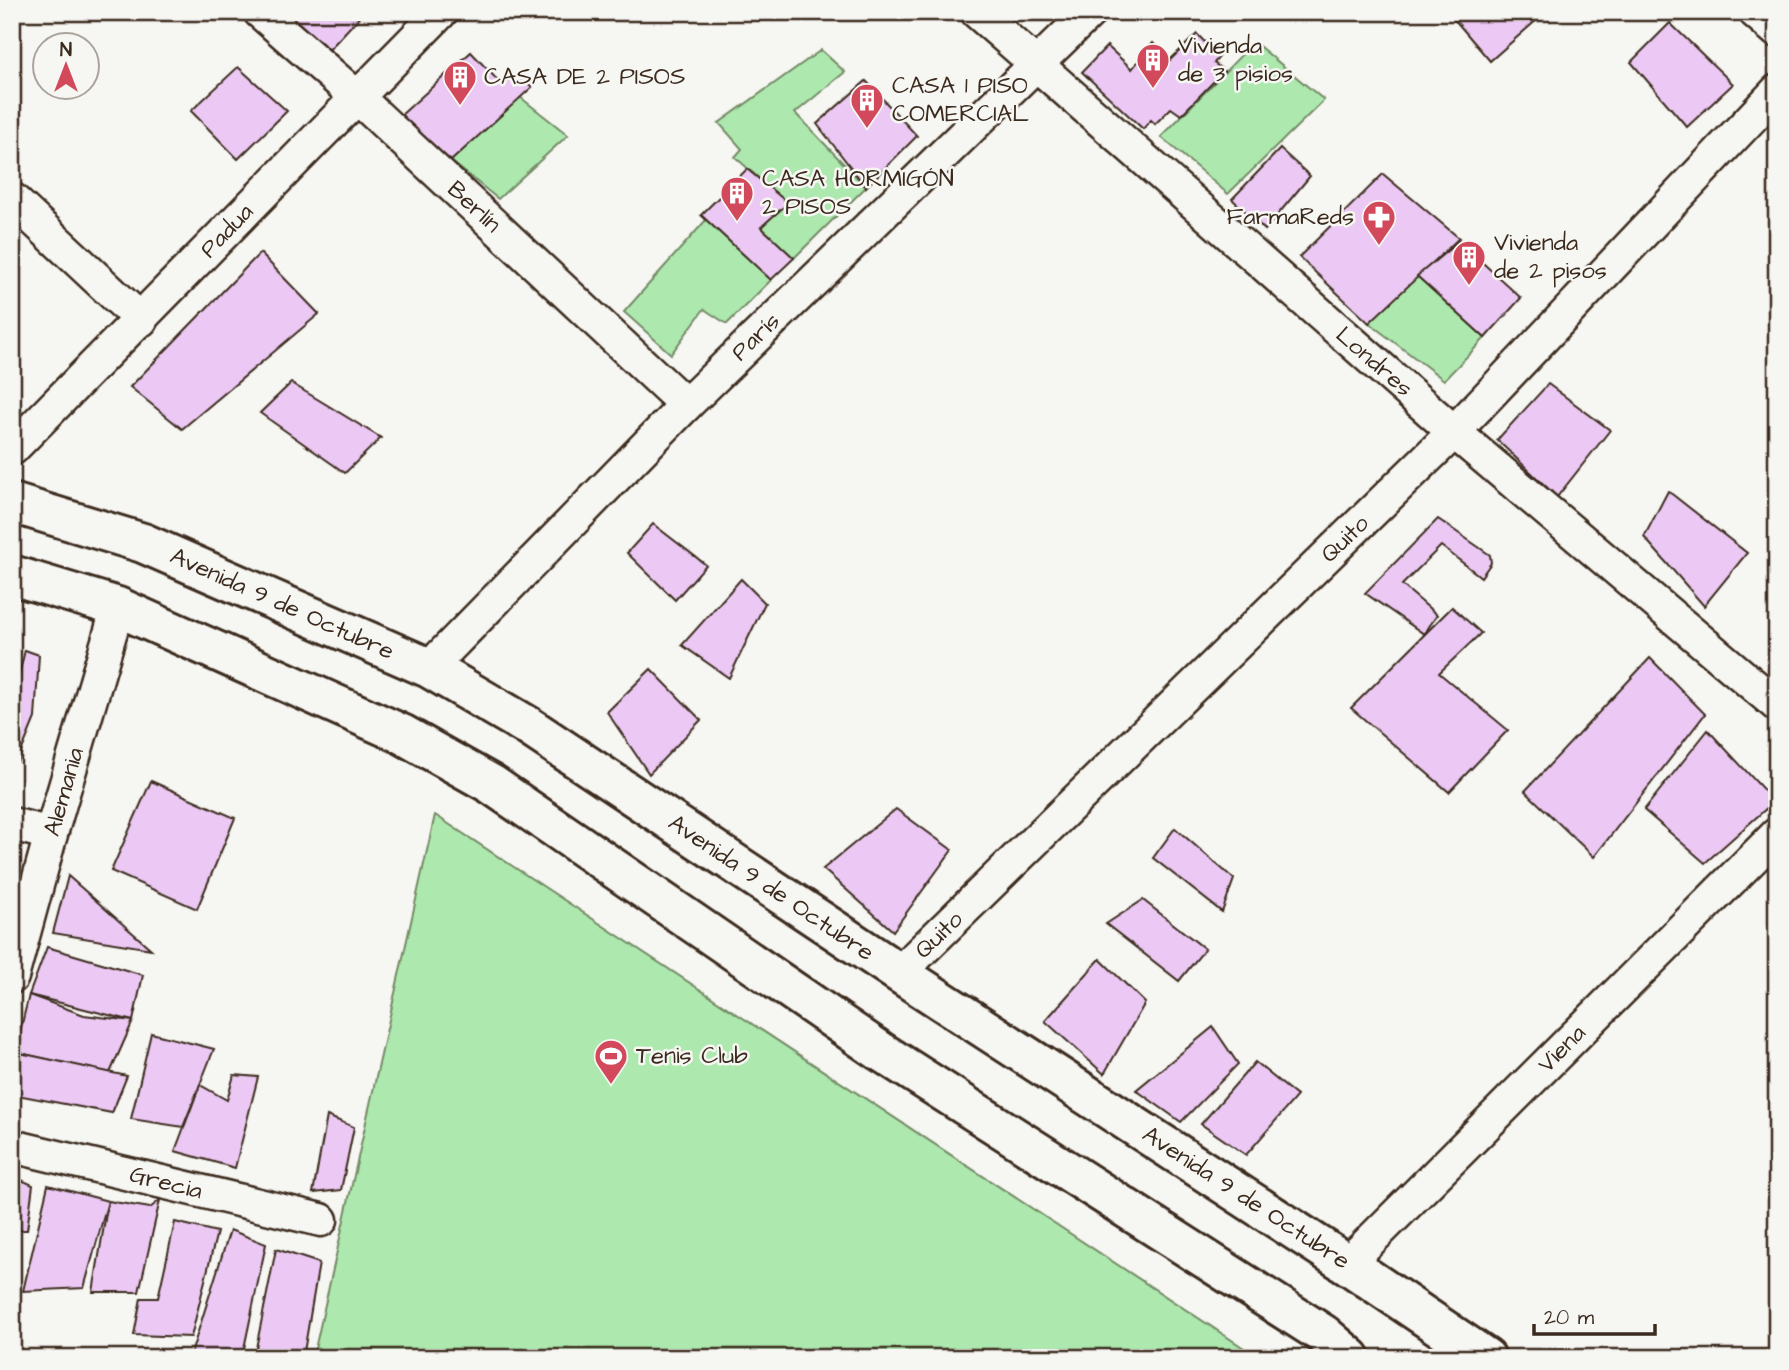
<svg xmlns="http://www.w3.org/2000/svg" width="1789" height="1370" font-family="'Architects Daughter',sans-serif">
<rect width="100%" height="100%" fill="#f6f6f2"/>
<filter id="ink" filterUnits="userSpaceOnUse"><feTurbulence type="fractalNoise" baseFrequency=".0143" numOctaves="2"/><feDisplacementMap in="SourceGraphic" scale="14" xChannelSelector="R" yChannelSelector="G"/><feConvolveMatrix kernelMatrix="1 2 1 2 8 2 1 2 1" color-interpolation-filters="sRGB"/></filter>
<g filter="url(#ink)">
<g fill="#ade9af" stroke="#748a66" stroke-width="2">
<path d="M1254,42L1324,100L1228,194L1161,137Z"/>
<path d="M821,50L845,72L795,113L866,187L794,258L761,227L787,203L735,157L742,149L719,123Z"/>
<path d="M520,97L568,135L498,199L451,161Z"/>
<path d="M706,220L771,280L727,324L704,309L671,354L624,312Z"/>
<path d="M1417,276L1485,338L1444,380L1369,323Z"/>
<path d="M435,815L1259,1358H313Z"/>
</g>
<g fill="#ecc9f4" stroke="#3b2a1e" stroke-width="2">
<path d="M276,12H364L325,54Z"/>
<path d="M1448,12H1531L1539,18L1490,61Z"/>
<path d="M1670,23L1733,84L1687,127L1631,62Z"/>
<path d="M1197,34L1219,57L1214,63L1224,71L1181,115L1171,108L1155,124L1151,120L1143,129L1082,72L1107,46L1132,69L1153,43L1169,61Z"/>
<path d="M471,52L502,85L518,73L532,87L451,161L400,116Z"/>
<path d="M238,67L287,111L238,159L191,111Z"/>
<path d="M866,81L917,136L866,187L817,124Z"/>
<path d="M1280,149L1310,176L1265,230L1232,199Z"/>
<path d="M747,169L788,203L761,227L794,258L771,280L701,215Z"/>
<path d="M1383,174L1459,238L1369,323L1299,257Z"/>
<path d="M1459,241L1521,298L1485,338L1417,276Z"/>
<path d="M260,253L319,314L182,429L130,387Z"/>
<path d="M291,383L381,438L345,473L260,413Z"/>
<path d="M1548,384L1610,430L1557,497L1497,440Z"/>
<path d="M1668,491L1747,553L1704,606L1644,537Z"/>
<path d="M1438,519L1490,555L1491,563L1481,577L1441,546L1402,585L1437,615L1424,634L1365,593Z"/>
<path d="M653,524L706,565L675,600L627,553Z"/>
<path d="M741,579L765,603L729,678L682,645Z"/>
<path d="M1452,607L1481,633L1439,673L1508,730L1449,792L1351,708Z"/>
<path d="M25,650L39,655L35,718L17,762H12V704Z"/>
<path d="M1650,658L1705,714L1594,857L1525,791Z"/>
<path d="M651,669L701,720L649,774L607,712Z"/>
<path d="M1708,730L1771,798L1777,797V799L1705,863L1644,810Z"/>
<path d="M151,781L235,818L197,909L111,871Z"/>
<path d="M896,809L952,850L893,931L823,869Z"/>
<path d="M1175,828L1234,879L1222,912L1153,858Z"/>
<path d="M68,876L151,949L53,933Z"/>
<path d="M1143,900L1205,949L1179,981L1106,924Z"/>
<path d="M47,947L143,975L133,1021L29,995Z"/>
<path d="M1100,959L1145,1003L1104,1074L1045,1021Z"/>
<path d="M29,995L84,1015L133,1021L110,1073L15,1052Z"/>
<path d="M1213,1027L1238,1064L1181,1122L1136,1090Z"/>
<path d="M151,1033L214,1049L183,1127L131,1119Z"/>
<path d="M15,1052L127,1076L112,1113L12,1094V1063Z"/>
<path d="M1255,1062L1297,1096L1246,1155L1201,1124Z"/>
<path d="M234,1075L258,1077L235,1168L175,1151L200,1085L227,1100Z"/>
<path d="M327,1116L354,1127L341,1190L313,1193Z"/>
<path d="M12,1176L33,1185L27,1230H19L12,1233Z"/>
<path d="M48,1185L108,1201L84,1288L23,1291Z"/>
<path d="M160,1200L139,1292H93L108,1201L150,1208Z"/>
<path d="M175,1222L217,1232L191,1337L134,1335L141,1298H158Z"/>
<path d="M230,1230L266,1244L242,1358H204L191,1354Z"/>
<path d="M276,1249L319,1263L303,1358H254Z"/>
<path d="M12,1349L48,1358H12Z"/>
</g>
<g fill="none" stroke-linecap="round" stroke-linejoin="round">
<defs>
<g id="street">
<path d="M260,12L358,98L686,405"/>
<path d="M977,12L1454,432L1777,705"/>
<path d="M1755,12L1777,31"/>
<path d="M12,199L141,320"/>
<path d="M12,449L441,12"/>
<path d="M429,668L686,405L1090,12"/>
<path d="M12,824L51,834"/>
<path d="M899,973L1454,432L1777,91"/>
<path d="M12,977L51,834L118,607"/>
<path d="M12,1146L321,1220"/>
<path d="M1347,1264L1777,834"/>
</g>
<g id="primary">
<path d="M12,503L143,543L429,668L528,726L899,973L1347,1264L1486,1358"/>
<path d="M12,575L118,607L402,734L491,784L880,1051L1323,1334L1351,1358"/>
</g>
</defs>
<use href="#street" stroke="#3b2a1e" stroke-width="37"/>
<use href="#primary" stroke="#3b2a1e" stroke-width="44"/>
<use href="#street" stroke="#f6f6f2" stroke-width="32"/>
<use href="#primary" stroke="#f6f6f2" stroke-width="38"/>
</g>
</g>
<defs>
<symbol id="building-pin" viewBox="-11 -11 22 30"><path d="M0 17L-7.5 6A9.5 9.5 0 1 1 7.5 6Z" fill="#d1495b" stroke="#f6f6f2"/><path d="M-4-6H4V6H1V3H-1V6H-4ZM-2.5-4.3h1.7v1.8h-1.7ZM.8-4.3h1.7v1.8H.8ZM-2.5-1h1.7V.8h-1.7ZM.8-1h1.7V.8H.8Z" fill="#fff"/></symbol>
<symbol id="pharmacy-pin" viewBox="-11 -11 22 30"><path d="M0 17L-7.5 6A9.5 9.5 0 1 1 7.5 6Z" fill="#d1495b" stroke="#f6f6f2"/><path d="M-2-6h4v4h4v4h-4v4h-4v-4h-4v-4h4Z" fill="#fff"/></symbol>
<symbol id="stadium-pin" viewBox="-11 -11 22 30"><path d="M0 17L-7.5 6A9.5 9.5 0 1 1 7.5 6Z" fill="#d1495b" stroke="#f6f6f2"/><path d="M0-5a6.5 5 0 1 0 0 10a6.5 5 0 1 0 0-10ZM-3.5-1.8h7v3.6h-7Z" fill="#fff"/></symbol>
</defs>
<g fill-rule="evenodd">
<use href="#building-pin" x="1134" y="41" width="38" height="52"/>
<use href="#building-pin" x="441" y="58" width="38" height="52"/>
<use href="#building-pin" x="848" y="81" width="38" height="52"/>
<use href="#building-pin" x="718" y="174" width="38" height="52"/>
<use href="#pharmacy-pin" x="1360" y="198" width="38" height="52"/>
<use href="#building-pin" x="1450" y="238" width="38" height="52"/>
<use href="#stadium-pin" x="592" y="1037" width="38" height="52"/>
</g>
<g text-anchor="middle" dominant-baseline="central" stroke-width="5" stroke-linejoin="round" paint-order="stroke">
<g font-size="24" fill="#3b2a1e" stroke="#f6f6f2" text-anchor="start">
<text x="1178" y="46">Vivienda<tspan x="1178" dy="28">de 3 pisios</tspan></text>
<text x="484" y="77">CASA DE 2 PISOS</text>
<text x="892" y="86">CASA 1 PISO<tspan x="892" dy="28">COMERCIAL</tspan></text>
<text x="762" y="179">CASA HORMIGÓN<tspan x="762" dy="28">2 PISOS</tspan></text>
<text x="1354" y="217" text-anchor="end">FarmaReds</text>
<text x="1494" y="243">Vivienda<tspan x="1494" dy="28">de 2 pisos</tspan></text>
<text x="636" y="1056">Tenis Club</text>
</g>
<g font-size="24" fill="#3b2a1e" stroke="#f6f6f2">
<text transform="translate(474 207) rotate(43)">Berlín</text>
<text transform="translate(227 231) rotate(-46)">Padua</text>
<text transform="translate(756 337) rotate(-44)">París</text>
<text transform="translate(1374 362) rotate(41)">Londres</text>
<text transform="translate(1345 539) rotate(-44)">Quito</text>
<text transform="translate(282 604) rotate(24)">Avenida 9 de Octubre</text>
<text transform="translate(64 792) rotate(-74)">Alemania</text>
<text transform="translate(771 888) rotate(34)">Avenida 9 de Octubre</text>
<text transform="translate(939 935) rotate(-44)">Quito</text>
<text transform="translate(1562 1049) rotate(-45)">Viena</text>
<text transform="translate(166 1183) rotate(14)">Grecia</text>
<text transform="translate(1246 1198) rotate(33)">Avenida 9 de Octubre</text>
</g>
</g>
<rect width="1789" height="1370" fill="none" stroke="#f6f6f2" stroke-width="42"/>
<rect x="21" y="21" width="1747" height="1328" fill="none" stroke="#3b2a1e" stroke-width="2.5" filter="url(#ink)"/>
<g transform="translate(66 66)"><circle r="33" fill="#f6f6f2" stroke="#aba49d" stroke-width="2"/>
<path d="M0-5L12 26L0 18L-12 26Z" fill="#d1495b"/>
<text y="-10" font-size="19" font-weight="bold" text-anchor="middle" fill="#3b2a1e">N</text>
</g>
<path d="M1534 1324v10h121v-10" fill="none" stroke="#3b2a1e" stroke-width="3.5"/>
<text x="1544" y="1324" font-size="21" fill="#3b2a1e" stroke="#f6f6f2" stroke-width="5" paint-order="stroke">20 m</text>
</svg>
